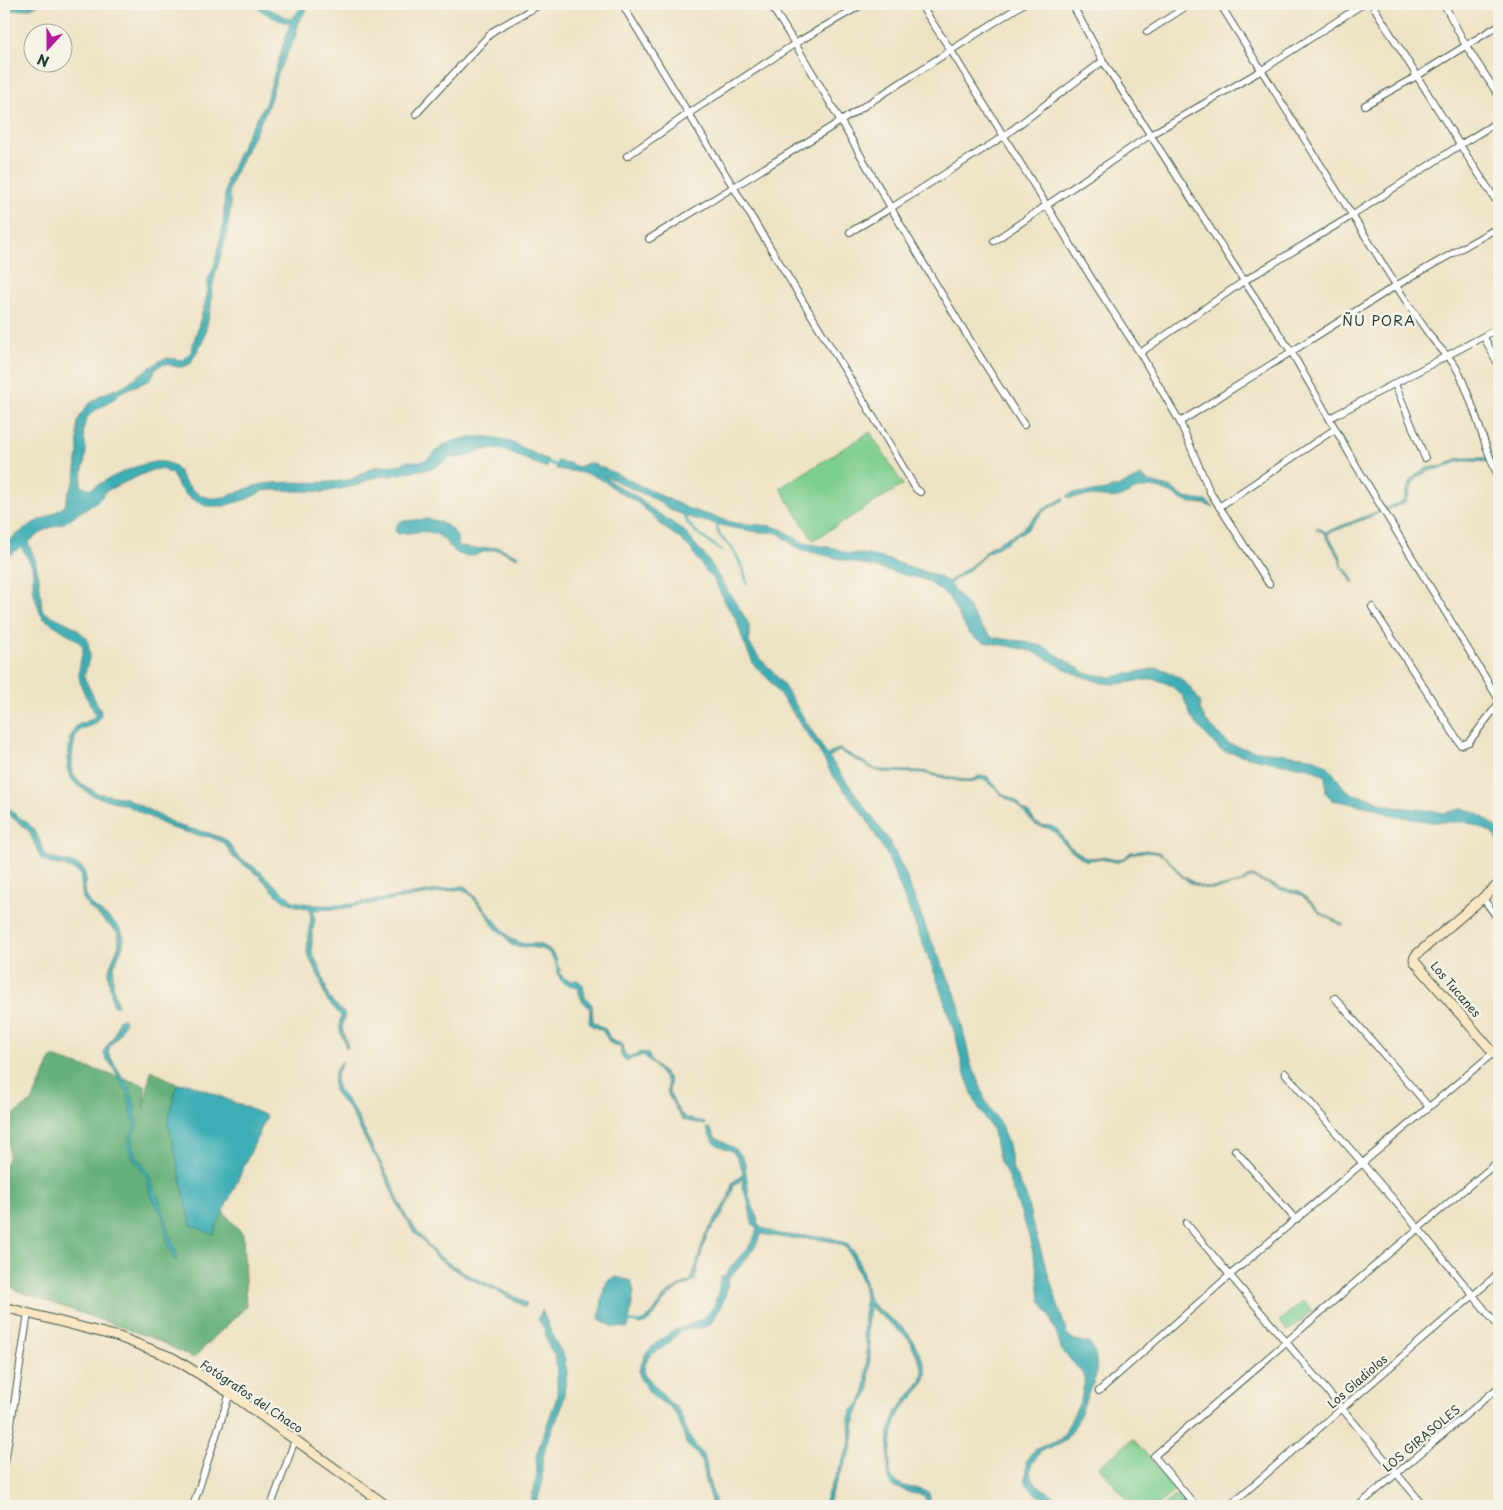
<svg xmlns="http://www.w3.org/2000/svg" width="1503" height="1510" font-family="'Playpen Sans',sans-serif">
<rect width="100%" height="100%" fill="#f7f3e8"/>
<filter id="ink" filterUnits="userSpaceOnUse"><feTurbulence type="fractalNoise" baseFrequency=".02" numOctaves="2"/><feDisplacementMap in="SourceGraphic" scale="10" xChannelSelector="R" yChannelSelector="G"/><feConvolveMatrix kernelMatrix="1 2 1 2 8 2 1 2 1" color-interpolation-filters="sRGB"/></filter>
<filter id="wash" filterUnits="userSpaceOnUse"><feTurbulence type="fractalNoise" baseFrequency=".0096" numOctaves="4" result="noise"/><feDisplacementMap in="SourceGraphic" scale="20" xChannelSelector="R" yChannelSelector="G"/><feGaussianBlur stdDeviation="1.12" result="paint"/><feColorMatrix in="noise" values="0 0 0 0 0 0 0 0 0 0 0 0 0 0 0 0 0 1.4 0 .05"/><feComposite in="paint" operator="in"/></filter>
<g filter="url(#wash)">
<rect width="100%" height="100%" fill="#eee3c5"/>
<g fill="#7dce8f" stroke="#4e8662">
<path d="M870,432L903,485L813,540L780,488Z"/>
<path d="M1303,1301L1312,1311L1288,1331L1279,1321Z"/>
<path d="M1133,1439L1177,1489L1157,1506H1133L1099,1467Z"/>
<path d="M1180,1492L1188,1502L1183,1506H1163Z"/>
</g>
<path fill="#66b17a" stroke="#427757" d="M52,1057L145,1085L144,1109L151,1070L177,1084L168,1122L177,1160L243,1234L246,1307L193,1358L155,1339L15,1290V1289L4,1285V1167L9,1156L7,1120L28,1104H31Z"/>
<g fill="#3daeb5" stroke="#2e7674">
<path d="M4,4H40C28,10 17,11 4,9Z"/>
<path d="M252,4H259L289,19H292L304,4H311L299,21L295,38L278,73L268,107L233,178L229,191L231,206L226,238L215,276L212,288L211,307L203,341L190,364C175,372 170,361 161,365C154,368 154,377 148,381C140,385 131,387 123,391C119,393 118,395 115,398C104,408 87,410 84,426C82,435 86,443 86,452C85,464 81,475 81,486L91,489C107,479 149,456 168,463C178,466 180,475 185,482C193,492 205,500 218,498C234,496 248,486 264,484C292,480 320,485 347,480C359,478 367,468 378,466C386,465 394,466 401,464C406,462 403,462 408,461C413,461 418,462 423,461C432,458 436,449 444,445C454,439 477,436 488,437C510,438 529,452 548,460L547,468L500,449L480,450L466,457L450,458L434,468L404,473L392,476L378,477L369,479L359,485L325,492L272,490L263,491L247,499L224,506H206L188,497L180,489L172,474L161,469L152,470L106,491L100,499L64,523L47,529L28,542L35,560L39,577L42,609L46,613L73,626L87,638L90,655L84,677L101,712C100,729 82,724 77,734C72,742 72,764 72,773L81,783L97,793L126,798L179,826L209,833L225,839L229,843L237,856L257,869L293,901L316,905H344L464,886L467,888L511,939L524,944H538L544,946L550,950L557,960L555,962C553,959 550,955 548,952C541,946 521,948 511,945L505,936L493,926L490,919L470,894L461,889L339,909L313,910L315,920L312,934V952L321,971L329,998L345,1014L342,1028L348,1048H346C343,1033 336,1033 341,1016L326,999L320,979L307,954L308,935L311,918L309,909L296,906L281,899L258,875L233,857L224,843L210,837L200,836L171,828L126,805L93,796L77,785L70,777L67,768L70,738L76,726L90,720L95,716V713C89,701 78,687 79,671C79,663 83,655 83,647L77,640L43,618L40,613L33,590V572L32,566L21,547L4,559V544L33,523L49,516L65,506L68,494L75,480L78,451L77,428L78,421L81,414L88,405L101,395L123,386L161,360L167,358L182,360L191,352L208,292V279L214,267L223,226L225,194L227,180L247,134L265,104L290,23C277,22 262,11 252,4Z"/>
<path d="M1499,455V458C1488,464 1474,460 1461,461C1455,462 1450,466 1443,468C1434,470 1426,470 1418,477C1409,485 1410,498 1404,503L1327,534L1340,555L1343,568L1346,569L1354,582L1353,584L1348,575L1341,567L1339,557L1324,533L1316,529L1317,527L1326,532L1401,502L1404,499L1410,483L1417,474L1427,468L1443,466L1457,459L1466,458H1496Z"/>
<path d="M557,461L569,463L578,467L588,463H591L613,472L689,509L735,523L772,526L783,530L801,542L808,544L834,548L849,554L857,553L883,558L938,576L948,582L978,560L990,547L1021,530L1042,510L1063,498L1064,500L1044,511L1027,530L1016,535L1007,542L987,553L969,570L949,584L966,604L982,628L992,637L1003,639L1022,641L1045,647L1086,673L1111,677L1157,668L1165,670L1180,678L1188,685L1195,694L1200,702V709L1206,721L1229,744L1251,750L1311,757L1327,765L1345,789L1354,794L1372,799L1393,807L1419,809L1445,813L1460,809H1465L1479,814L1499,829V842L1491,832L1466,822H1431L1388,814L1375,808L1332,800L1326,793L1325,776L1310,768L1271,762L1223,751L1219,749L1192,719L1183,696L1170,685L1155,679L1115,684L1102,683L1075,674L1034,652L1009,646L984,642L973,637L968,632L948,596L926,580L803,550L794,546L781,535L774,532H758L732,528L691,518L673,511L656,500L603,475L614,484L636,496L649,507L683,530L707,558L746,619L749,625V643L760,659L771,669L784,686L827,755L838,749L842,750L876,769L884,770L921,771L964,780H972L979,776H987L1002,793L1018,802L1022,809L1029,813L1036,823L1041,825L1051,826L1057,829L1069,846L1087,858L1103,857L1116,860L1126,857L1129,853L1131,852L1146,850L1159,852L1169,860L1183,876L1200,886L1211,888L1241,883L1247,877L1252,876L1281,888L1298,891L1316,906L1320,912L1344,925L1343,926L1319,913L1313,905L1301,895L1281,890L1254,878H1249C1239,887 1239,882 1228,886C1212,893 1191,887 1179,874C1173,867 1168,858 1160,854C1154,852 1135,851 1130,855C1125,858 1123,862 1117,862C1113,862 1109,860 1105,860C1098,858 1093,859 1086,861L1068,848L1056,834L1050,829L1035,825L1016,803L1004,797L987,781L981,779L970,782H963L922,773L881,772L872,769L839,751L829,757L890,842L905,873L928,933L955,993L960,1009L961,1021L971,1065L978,1078L985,1101L1001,1125L1008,1145L1013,1170L1026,1195L1032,1222L1067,1334C1076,1344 1085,1339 1091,1345C1097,1353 1098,1369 1095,1378C1093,1385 1088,1392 1086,1399C1081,1413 1074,1432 1063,1442C1056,1448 1049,1446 1042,1451C1036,1457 1027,1468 1031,1477C1035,1487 1064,1502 1075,1506C1070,1506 1064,1507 1059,1506C1049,1503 1028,1491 1026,1481C1025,1477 1026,1473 1026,1469C1026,1462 1027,1456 1033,1452C1042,1443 1055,1446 1063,1436L1081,1400L1085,1380L1082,1373L1061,1349L1057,1335L1049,1315L1040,1300L1037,1269L1028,1233L1006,1172L1000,1162L994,1136L992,1129L976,1104L963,1069L956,1037L935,974L887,855L865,817L831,773L821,754L789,707L769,680L754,665L744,643L736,619L726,604L713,578L705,570L690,548L680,539L662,526L655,518L638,503L617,491L604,481L590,474L556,469Z"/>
<path d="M1141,476L1150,482L1172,488L1185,498L1206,501L1214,507V508L1204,504L1191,503L1180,499L1171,493L1157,488L1150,487L1135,490L1119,498L1089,496L1069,498L1067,496L1073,493L1101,491L1117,487Z"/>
<path d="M428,519C438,520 450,525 456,535C458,539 457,542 458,546L474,549L498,547L517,555L518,558C510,556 503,550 495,550C483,550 474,559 461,555C454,553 451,547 446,542C433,526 416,533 398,534L395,531L398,523L402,521Z"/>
<path d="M4,803L16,815L29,824L33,828L39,839L44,854C56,862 70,860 82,867C89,877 82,888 87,897C94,912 114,917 122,932C129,944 114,959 113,972C112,983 115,995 118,1006H113L108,974L110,966L119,945L118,933L91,909L83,899L80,873L65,866L50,864L41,859L29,831L8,814L4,809Z"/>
<path d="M560,968V973L563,978L572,981L578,980L583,985L585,997L592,1004L593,1021L606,1030L611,1040L622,1044C623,1046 623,1049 624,1052C627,1061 637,1053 642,1052L648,1054L652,1062L669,1078L670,1083L669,1092L680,1113L687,1118L704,1122L706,1124L704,1125C697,1122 688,1123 681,1118L668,1095C666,1090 669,1087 667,1083C667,1079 646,1057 643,1055L626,1061L621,1056V1048L610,1043L603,1031L592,1026L589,1021L590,1009L582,1000L577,988C564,981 564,989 557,972Z"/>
<path d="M123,1018L125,1021C122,1029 117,1040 110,1045L108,1053L131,1091L137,1122V1128L132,1137V1144L135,1154L147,1171L164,1212L170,1236L178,1256L175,1261L168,1245L162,1215L150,1194L146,1176L131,1155L128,1146V1139L133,1130L134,1124L129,1102L127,1092L111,1064C96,1051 110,1045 114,1035C116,1030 117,1024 119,1019Z"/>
<path d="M341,1062H343L336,1076V1084L339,1091L355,1111L371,1145L394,1187L398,1199L407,1218L435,1253L449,1263L467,1274L520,1299L527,1304L525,1307L501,1293L466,1277L447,1265L434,1256L425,1243L414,1233L396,1202L390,1187L377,1159L371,1151L350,1110L338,1097L334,1090L333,1084L335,1071Z"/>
<path d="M188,1083L267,1116L213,1234L191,1225L168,1122L177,1084Z"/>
<path d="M709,1127L716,1138L734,1148L742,1156L745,1163L749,1196L757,1217L758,1224C782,1245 822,1227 848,1245C857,1251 864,1276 866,1286C867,1291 867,1297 870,1301C880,1315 902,1322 912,1339C916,1346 925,1362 926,1370C928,1380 917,1393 911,1400C906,1405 902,1408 899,1414C891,1430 889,1459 891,1477C905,1491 914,1485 929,1493L930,1497L929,1506H926V1499L923,1495L911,1493L892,1486L888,1480V1472L889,1431L896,1412L921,1381L923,1372L918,1358L909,1339L869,1306L867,1328L870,1350L869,1391L864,1401L860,1406L855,1422L852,1448L832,1492L827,1506H823L831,1485L837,1474L850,1443L849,1418L852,1410L859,1404L864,1396L867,1367V1346L863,1334L865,1298L863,1286L854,1262L847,1249L842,1245L834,1242L816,1239L785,1238L761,1234L755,1247L738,1269L729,1277L725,1297L720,1309L711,1323L705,1327L681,1331L664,1347L653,1353L648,1358L645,1364L644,1373L647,1377L668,1401L675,1406L679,1411L692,1441L704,1457L707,1467L708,1478L715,1500V1506H710L711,1501L705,1482V1474L701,1461L697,1454L686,1444L684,1435L676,1415L671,1408L654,1397L647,1389L640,1378L639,1370L646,1353L656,1343L673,1331L696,1322L707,1315L714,1305L717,1297L721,1277C727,1274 728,1271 732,1266C743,1251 751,1249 757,1229L752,1223L748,1201L742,1187L743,1178L734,1186L730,1198L721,1217L708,1234L702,1251L695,1280C691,1284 688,1284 684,1286C678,1288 671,1293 667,1298C657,1307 654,1324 638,1325L653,1313L666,1294L683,1284L690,1281L692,1278L706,1233L715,1220L728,1198L732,1183L743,1174C742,1166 737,1154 730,1150C728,1149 723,1148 722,1147C714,1145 710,1137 707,1129Z"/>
<path d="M616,1277L631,1281L634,1291L628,1328L614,1327L599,1319L604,1288L608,1280Z"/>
<path d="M542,1310L554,1339L565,1359L567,1373L562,1407L546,1444L542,1462V1484L536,1506H530L537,1474L536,1456L540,1444L557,1397V1372L555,1356L548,1345L544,1328L538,1319Z"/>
</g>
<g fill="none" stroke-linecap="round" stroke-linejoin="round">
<g stroke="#3daeb5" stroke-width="2.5">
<path d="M547,462L558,466"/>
<path d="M683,513C689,531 708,540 722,551"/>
<path d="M716,522C718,539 724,538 732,549C739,559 745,572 747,584"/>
<path d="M555,960L559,971"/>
<path d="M627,1321L642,1323"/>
</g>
</g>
</g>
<g filter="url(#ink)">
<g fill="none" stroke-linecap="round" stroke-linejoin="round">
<defs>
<g id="street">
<path d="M622,4L877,423L916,489L920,492"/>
<path d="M770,4C804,56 834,110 865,163C916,252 968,340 1024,425"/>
<path d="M920,4L950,49L1095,284L1140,353L1180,422L1210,492L1269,584"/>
<path d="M1072,4L1103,61L1244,281L1292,353L1357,467L1499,700"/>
<path d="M1220,4L1404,298C1414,312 1424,328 1435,342C1443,352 1453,360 1458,371C1476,406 1482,444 1499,478"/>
<path d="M1372,4L1460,145L1499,205"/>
<path d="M1444,4L1466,46L1499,96"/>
<path d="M1147,32L1190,4"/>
<path d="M1365,105L1417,76L1499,25"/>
<path d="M416,114L493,31L541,4"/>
<path d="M627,156L688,114L796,43L863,4"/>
<path d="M850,232L891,208L1004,136L1103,61"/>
<path d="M649,239L841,121L1023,4"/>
<path d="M994,241L1150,135L1262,70L1363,4"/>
<path d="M1484,337L1499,366"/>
<path d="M1140,353L1244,281L1353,215L1460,145L1499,121"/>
<path d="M1395,384L1425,458"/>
<path d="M1330,418L1499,328"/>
<path d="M1180,422L1397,285L1499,227"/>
<path d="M1219,507L1335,429"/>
<path d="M1372,607L1461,745L1469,742L1499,703"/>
<path d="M1482,897L1499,920"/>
<path d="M1335,998L1429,1107"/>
<path d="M1285,1073L1418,1228L1499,1327"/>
<path d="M1235,1150L1296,1220"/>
<path d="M1186,1223L1424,1506"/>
<path d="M1099,1391L1230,1275L1499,1048"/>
<path d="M4,1469L28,1313"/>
<path d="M193,1506L230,1393"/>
<path d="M271,1506L295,1440"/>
<path d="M1196,1506L1154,1456C1269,1358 1382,1257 1499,1161"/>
<path d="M1229,1506L1499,1273"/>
<path d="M1358,1506L1499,1387"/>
</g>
<g id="secondary">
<path d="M1499,884L1416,955L1414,959L1415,962L1499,1059"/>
<path d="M4,1307L119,1337L173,1358L230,1393L387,1506"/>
</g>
</defs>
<use href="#street" stroke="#3e564a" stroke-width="8"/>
<use href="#secondary" stroke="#3e564a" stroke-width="11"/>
<use href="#street" stroke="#fff" stroke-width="6"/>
<use href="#secondary" stroke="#f9e7c3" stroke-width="9"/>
</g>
</g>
<g text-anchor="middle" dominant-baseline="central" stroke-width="5" stroke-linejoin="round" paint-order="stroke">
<g font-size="12" fill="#1f3d34" stroke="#f7f3e8">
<text transform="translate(1456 989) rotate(49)">Los Tucanes</text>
<text transform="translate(1357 1381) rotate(-41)">Los Gladiolos</text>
<text transform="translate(252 1396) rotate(34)">Fotógrafos del Chaco</text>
<text transform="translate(1421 1438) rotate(-40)">LOS GIRASOLES</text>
</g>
<g font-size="14" letter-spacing="1" fill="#1f3d34" stroke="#f7f3e8">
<text x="1379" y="320">ÑU PORA</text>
</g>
</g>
<rect width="1503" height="1510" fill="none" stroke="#f7f3e8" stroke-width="20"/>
<g transform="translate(48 48) rotate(201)"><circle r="24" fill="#f7f3e8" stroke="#a1aaa0"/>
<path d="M0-4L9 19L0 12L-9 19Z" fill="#b5179e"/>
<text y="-8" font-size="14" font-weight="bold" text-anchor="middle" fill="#1f3d34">N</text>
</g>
</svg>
